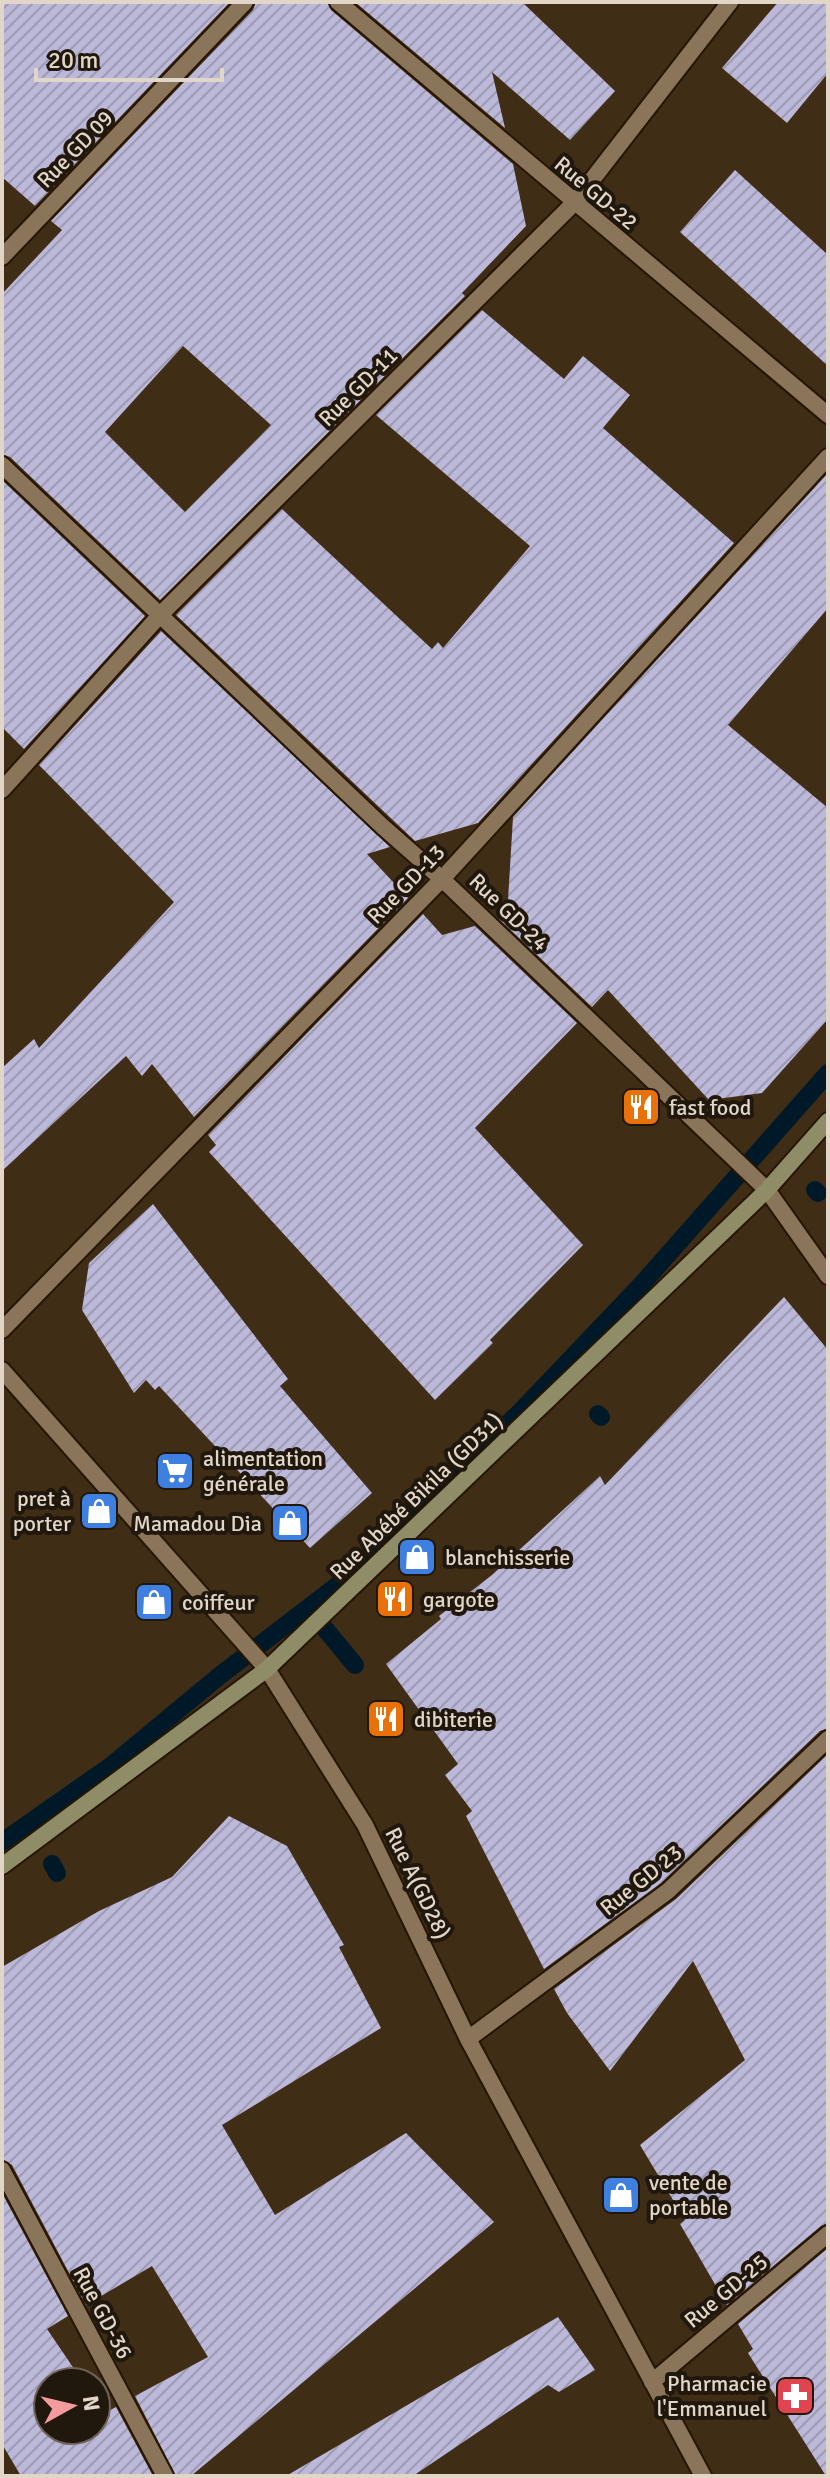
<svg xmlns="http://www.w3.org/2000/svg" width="830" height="2478" font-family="Signika,sans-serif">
<defs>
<pattern id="building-hatch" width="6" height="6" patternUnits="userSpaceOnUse" patternTransform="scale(2)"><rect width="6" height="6" fill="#bbb8d9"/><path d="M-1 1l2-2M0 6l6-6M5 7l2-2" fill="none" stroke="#9d9ab2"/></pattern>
</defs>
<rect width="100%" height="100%" fill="#402d15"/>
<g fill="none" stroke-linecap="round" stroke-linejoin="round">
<g stroke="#001928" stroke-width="18">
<path d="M815,1190L818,1193"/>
<path d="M598,1414L601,1417"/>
<path d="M312,1613L355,1665"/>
<path d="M2,1842L112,1765L218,1677L338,1585L520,1412L641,1285L828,1073"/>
<path d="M52,1864L57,1873"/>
</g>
</g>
<g fill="url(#building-hatch)" fill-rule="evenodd">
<path d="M2,2H230L35,206L2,177Z"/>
<path d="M256,2H327L331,10L513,164L526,226L462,293L465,296L160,600L10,457L2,454V294L62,230L51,221L253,10ZM183,346L271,425L185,512L105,432Z"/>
<path d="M355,2H522L615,91L570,140L492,72L505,128Z"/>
<path d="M778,2H828V73L787,123L722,68Z"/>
<path d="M735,170L828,255V366L680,232Z"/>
<path d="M482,310L564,379L583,356L630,395L603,428L734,543L478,823L415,841L176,615L282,509L432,649L438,642L443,648L530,546L376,415Z"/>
<path d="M828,473V608L728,725L828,808V1019L762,1093L709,1100L608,990L592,1007L499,919L507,917L513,817Z"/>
<path d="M2,480L145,616L24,749L2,727Z"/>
<path d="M161,631L390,847L367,854L408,898L194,1117L152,1064L142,1076L126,1056L2,1171V1068L34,1039L39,1048L174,902L39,765Z"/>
<path d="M423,914L442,935L475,926L577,1023L475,1128L583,1245L490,1340L493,1343L435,1400L209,1152L216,1145L208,1135Z"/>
<path d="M153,1204L288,1379L280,1386L372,1493L310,1548L159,1386L155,1390L146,1380L134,1393L82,1310L89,1263Z"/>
<path d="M784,1297L828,1350V1728L820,1731L661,1883L544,1969L466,1816L472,1811L445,1775L458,1764L386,1664L441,1619L439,1616L492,1575L600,1476L605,1485Z"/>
<path d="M828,1754V2223L821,2226L727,2305L680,2224L685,2220L640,2145L745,2060L693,1961L610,2071L567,2013L554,1989L676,1899Z"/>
<path d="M229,1816L287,1846L344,1945L339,1947L381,2028L222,2125L275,2215L406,2133L494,2222L191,2476H176L135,2396L208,2357L152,2266L86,2305L12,2165L2,2159V1967L99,1911L172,1877Z"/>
<path d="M2,2193L68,2316L47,2329L83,2382H48V2430H96V2402L104,2413L116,2407L153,2476H21L2,2444Z"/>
<path d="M828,2248V2476H826L748,2353L753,2349L738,2324Z"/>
<path d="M558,2317L595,2370L559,2392L548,2385L413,2476H286Z"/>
</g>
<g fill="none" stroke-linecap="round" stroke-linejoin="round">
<defs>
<g id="minor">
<path d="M338,2L828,415"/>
<path d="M2,257L245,2"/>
<path d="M2,465L382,826L442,879L767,1190L828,1276"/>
<path d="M2,790L161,614L574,203L730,2"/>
<path d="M2,1330L442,879L828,457"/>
<path d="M2,1370L267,1669L365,1825L468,2039L703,2476"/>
<path d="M468,2039L668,1891L828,1739"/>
<path d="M2,2170L165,2476"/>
<path d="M652,2382L828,2234"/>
</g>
<path id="secondary" d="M2,1866L267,1669L767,1190L828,1121"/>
</defs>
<use href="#minor" stroke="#261500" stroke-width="20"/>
<use href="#secondary" stroke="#261500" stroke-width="20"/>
<use href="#minor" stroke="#8a755a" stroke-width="16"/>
<use href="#secondary" stroke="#8f8d67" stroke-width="16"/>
</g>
<defs>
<symbol id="restaurant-square" viewBox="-11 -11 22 22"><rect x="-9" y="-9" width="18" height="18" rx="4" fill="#e8710a" stroke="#20170d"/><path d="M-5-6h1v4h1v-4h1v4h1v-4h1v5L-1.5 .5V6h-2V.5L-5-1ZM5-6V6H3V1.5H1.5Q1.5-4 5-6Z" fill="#fff"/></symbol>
<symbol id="supermarket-square" viewBox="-11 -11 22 22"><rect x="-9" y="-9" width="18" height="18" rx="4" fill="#3f7fe0" stroke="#20170d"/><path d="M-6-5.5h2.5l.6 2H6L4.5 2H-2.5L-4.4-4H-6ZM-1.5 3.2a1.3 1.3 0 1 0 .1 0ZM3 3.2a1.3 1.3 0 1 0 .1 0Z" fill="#fff"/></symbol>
<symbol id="shop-square" viewBox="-11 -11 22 22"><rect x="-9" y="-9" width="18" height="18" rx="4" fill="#3f7fe0" stroke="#20170d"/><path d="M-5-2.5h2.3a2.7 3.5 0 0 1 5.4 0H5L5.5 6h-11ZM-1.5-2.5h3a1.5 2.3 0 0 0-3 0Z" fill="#fff"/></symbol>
<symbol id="pharmacy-square" viewBox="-11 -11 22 22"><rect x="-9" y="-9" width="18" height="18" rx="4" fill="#e0444e" stroke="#20170d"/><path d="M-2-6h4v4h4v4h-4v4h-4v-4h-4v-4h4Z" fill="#fff"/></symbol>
</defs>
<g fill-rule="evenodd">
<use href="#restaurant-square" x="619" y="1085" width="44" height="44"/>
<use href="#supermarket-square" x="153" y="1449" width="44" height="44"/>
<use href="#shop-square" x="77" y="1489" width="44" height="44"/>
<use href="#shop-square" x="268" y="1501" width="44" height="44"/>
<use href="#shop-square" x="395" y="1535" width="44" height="44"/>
<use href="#restaurant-square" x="373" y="1577" width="44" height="44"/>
<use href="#shop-square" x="132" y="1580" width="44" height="44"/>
<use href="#restaurant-square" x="364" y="1697" width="44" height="44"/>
<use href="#shop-square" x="599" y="2173" width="44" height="44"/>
<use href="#pharmacy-square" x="773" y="2374" width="44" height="44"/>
</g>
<g text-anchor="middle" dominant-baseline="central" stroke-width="8" stroke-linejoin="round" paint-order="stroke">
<g font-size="22" fill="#e2d6c8" stroke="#20170d">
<text transform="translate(75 149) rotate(-46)">Rue GD 09</text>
<text transform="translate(596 193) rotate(40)">Rue GD-22</text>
<text transform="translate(358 387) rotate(-45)">Rue GD-11</text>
<text transform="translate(406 884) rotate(-46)">Rue GD-13</text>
<text transform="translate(509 912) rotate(44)">Rue GD-24</text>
<text transform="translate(416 1496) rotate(-44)">Rue Abébé Bikila (GD31)</text>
<text transform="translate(641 1880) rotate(-39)">Rue GD 23</text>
<text transform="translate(418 1883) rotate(64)">Rue A(GD28)</text>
<text transform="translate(726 2291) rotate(-40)">Rue GD-25</text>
<text transform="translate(103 2313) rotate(62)">Rue GD-36</text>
</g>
<g font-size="22" fill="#e2d6c8" stroke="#20170d" text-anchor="start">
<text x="669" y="1107">fast food</text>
<text x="203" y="1458">alimentation<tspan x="203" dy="25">générale</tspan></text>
<text x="71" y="1498" text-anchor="end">pret à<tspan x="71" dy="25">porter</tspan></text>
<text x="262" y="1523" text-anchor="end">Mamadou Dia</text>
<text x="445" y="1557">blanchisserie</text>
<text x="423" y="1599">gargote</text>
<text x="182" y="1602">coiffeur</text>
<text x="414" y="1719">dibiterie</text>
<text x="649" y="2182">vente de<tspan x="649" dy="25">portable</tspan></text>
<text x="767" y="2383" text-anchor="end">Pharmacie<tspan x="767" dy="25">l'Emmanuel</tspan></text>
</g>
</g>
<rect width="830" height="2478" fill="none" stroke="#e2d6c8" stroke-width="8"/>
<g transform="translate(72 2406) rotate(82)"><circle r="38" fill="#20170d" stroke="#6e6358" stroke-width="2"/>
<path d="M0-6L14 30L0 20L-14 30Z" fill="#f49b9f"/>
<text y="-12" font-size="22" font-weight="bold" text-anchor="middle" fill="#e2d6c8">N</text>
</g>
<path d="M36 68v12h186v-12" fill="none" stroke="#e2d6c8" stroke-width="4"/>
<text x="48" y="68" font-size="24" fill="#e2d6c8" stroke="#20170d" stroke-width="6" paint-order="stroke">20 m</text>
</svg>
